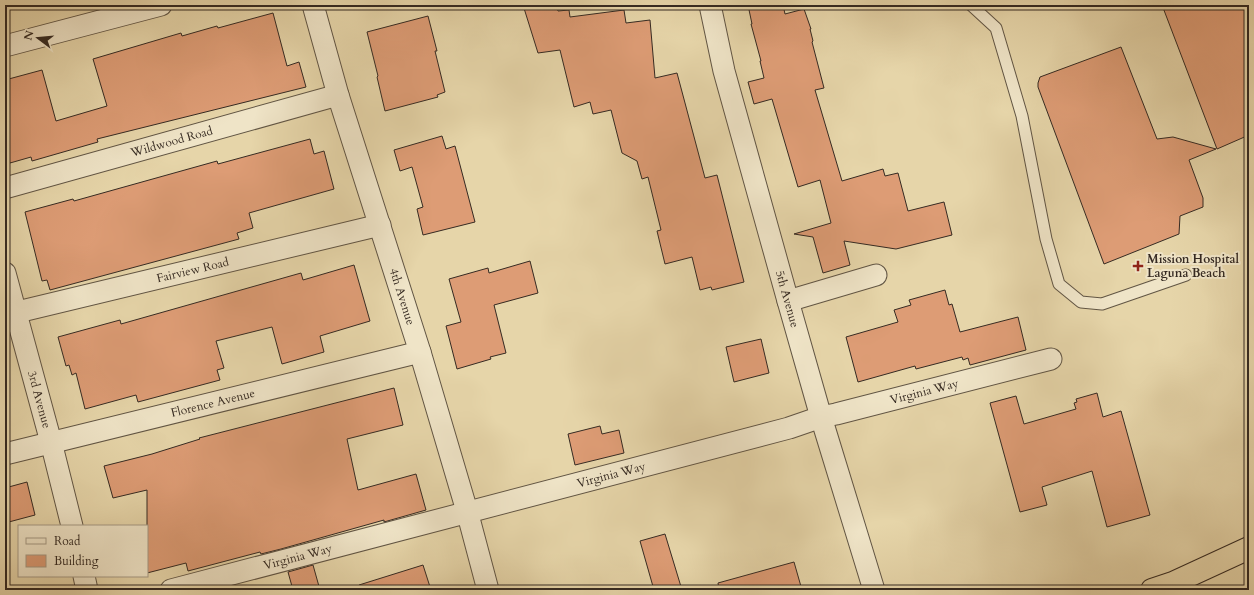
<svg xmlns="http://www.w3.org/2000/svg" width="1254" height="595" font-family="Cardo,serif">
<rect width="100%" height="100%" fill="#e6d5a9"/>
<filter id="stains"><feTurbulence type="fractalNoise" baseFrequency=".005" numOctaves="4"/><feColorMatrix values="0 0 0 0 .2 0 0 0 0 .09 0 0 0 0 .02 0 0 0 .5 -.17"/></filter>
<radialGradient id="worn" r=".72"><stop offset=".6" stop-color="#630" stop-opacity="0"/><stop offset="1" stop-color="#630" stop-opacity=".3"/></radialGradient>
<g fill="#dd9c75" stroke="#352a22">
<path d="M523,5H556L558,11L569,10L570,17L624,10L626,23L650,20L655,78L677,73L705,178L717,175L744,282L712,290L711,287L700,290L692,257L665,264L657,231L661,230L648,177L642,179L637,161L622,153L611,110L593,114L590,102L574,107L560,50L538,53Z"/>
<path d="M748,5H783L785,14L804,9L811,29H810L813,41L812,42L824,88L815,90L842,181L883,169L885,176L898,173L908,211L944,202L952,235L896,249L844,241L850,265L823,273L813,237L794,234L831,223L820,180L798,187L772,99L754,104L748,82L764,78L760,61H761L751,24H752Z"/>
<path d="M1162,5H1249V135L1217,149Z"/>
<path d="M273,13L287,66L299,62L306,87L97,139L98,142L32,161L31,157L10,163L5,148V80L42,70L56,121L107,106L93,59L181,33L182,36L217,26L218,28Z"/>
<path d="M428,16L437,51H435L445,92L437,95L438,97L385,111L377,77L378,76L367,32Z"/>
<path d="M1121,47L1157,139L1173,137L1216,149L1189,160L1203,198V207L1180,216L1179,234L1104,264L1038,87V83L1040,77Z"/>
<path d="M442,136L446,149L455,146L475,222L423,235L417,209L423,207L412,167L400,171L394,150Z"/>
<path d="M310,139L314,154L324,151L334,189L249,213L253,228L237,233L239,239L50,290L47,280L42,281L25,212L73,199L74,201L217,161L218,164Z"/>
<path d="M530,261L538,293L494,305L506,353L490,357L491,359L457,369L446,326L461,322L449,279L488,268L489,273Z"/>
<path d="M354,265L370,321L320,336L324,352L282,364L272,327L216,341L224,368L217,370L220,380L138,402L136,395L85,409L76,373L72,375L69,365L66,366L58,337L120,320L121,324L301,273L303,280Z"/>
<path d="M945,290L949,305L952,304L960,332L1018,317L1026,350L970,365L968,358L963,360L962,357L916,369L915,366L858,382L846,337L898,322L894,310L911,305L909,300Z"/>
<path d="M761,339L769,373L734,382L726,347Z"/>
<path d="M394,388L403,425L347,439L358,490L416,474L426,510L384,522V520L281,549L261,554L260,552L188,571L186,563L147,573V490L113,498L104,466L152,454L200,439L199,438Z"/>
<path d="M1097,393L1103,417L1121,411L1150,515L1107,527L1092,471L1042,487L1047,505L1020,512L990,403L1016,396L1024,424L1076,409L1074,403L1077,402L1076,399Z"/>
<path d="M600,426L602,434L619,430L624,453L575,465L568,434Z"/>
<path d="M27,482L35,515L5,523V488Z"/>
<path d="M665,534L682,590H654L640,541Z"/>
<path d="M794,562L802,590H719L718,583Z"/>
<path d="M313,565L320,590H293L288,572Z"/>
<path d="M423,565L431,590H360L359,585Z"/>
</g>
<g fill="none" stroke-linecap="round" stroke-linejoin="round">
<defs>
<path id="lane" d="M971,5L996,28L1022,116L1046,239L1059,284L1081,302L1102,304L1186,275"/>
<g id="street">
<path id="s1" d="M313,5L338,95L420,352L467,511L488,590"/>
<path id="s2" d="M710,5L724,71L788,301L821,417L874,590"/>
<path d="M5,46L161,5"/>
<path id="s3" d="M5,188L338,95"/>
<path id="s4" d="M5,273L51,442L72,526"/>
<path d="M788,301L876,275"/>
<path id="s5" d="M5,315L380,225"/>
<path id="s6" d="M5,454L420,352"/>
<path d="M84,576L87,590"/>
<path id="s7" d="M171,590L789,428L821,417L836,414L1051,359"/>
</g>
<path id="highway" d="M1152,590L1173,583L1249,548"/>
</defs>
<use href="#lane" stroke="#615544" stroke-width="13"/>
<use href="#street" stroke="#615544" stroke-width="23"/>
<use href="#highway" stroke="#352a22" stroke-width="24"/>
<use href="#lane" stroke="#efe4c7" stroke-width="11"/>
<use href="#street" stroke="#efe4c7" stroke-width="21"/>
<use href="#highway" stroke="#e6d5a9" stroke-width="22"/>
</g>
<path fill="#8f2418" stroke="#efe4c7" stroke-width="1.5" d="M1136 260h4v4h4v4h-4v4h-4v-4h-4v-4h4z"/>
<g text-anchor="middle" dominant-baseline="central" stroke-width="4" stroke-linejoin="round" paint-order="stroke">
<g font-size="12" fill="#352a22" stroke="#efe4c7">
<text stroke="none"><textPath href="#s3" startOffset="173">Wildwood Road</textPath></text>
<text stroke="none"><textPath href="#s5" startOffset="193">Fairview Road</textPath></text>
<text stroke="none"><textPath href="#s1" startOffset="305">4th Avenue</textPath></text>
<text stroke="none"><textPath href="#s2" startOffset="304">5th Avenue</textPath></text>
<text stroke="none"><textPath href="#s7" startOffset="779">Virginia Way</textPath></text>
<text stroke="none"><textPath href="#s4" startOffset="131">3rd Avenue</textPath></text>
<text stroke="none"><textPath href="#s6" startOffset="214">Florence Avenue</textPath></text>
<text stroke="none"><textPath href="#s7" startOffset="455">Virginia Way</textPath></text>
<text stroke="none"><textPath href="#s7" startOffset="131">Virginia Way</textPath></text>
</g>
<g font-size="12" font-weight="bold" fill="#352a22" stroke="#efe4c7" text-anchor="start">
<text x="1147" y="259">Mission Hospital<tspan x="1147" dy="14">Laguna Beach</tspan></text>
</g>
</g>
<rect width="1254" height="595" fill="none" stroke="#e6d5a9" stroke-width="20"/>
<rect x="6" y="6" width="1242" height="583" fill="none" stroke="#352a22" stroke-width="2"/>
<rect x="10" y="10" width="1234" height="575" fill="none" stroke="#352a22"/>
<rect x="18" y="525" width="130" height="52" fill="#efe4c7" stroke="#a59a85"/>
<rect x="26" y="538" width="20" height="6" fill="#efe4c7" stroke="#a59a85"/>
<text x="54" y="545" font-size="12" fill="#352a22">Road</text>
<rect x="26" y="555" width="20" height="12" fill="#dd9c75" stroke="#a59a85"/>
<text x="54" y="565" font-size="12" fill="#352a22">Building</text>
<g transform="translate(38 38) rotate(286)" stroke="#efe4c7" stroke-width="3" paint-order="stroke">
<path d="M0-3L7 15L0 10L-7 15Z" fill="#352a22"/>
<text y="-6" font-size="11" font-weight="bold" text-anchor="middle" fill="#352a22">N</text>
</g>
<rect width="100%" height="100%" filter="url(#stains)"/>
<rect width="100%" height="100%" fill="url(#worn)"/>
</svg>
